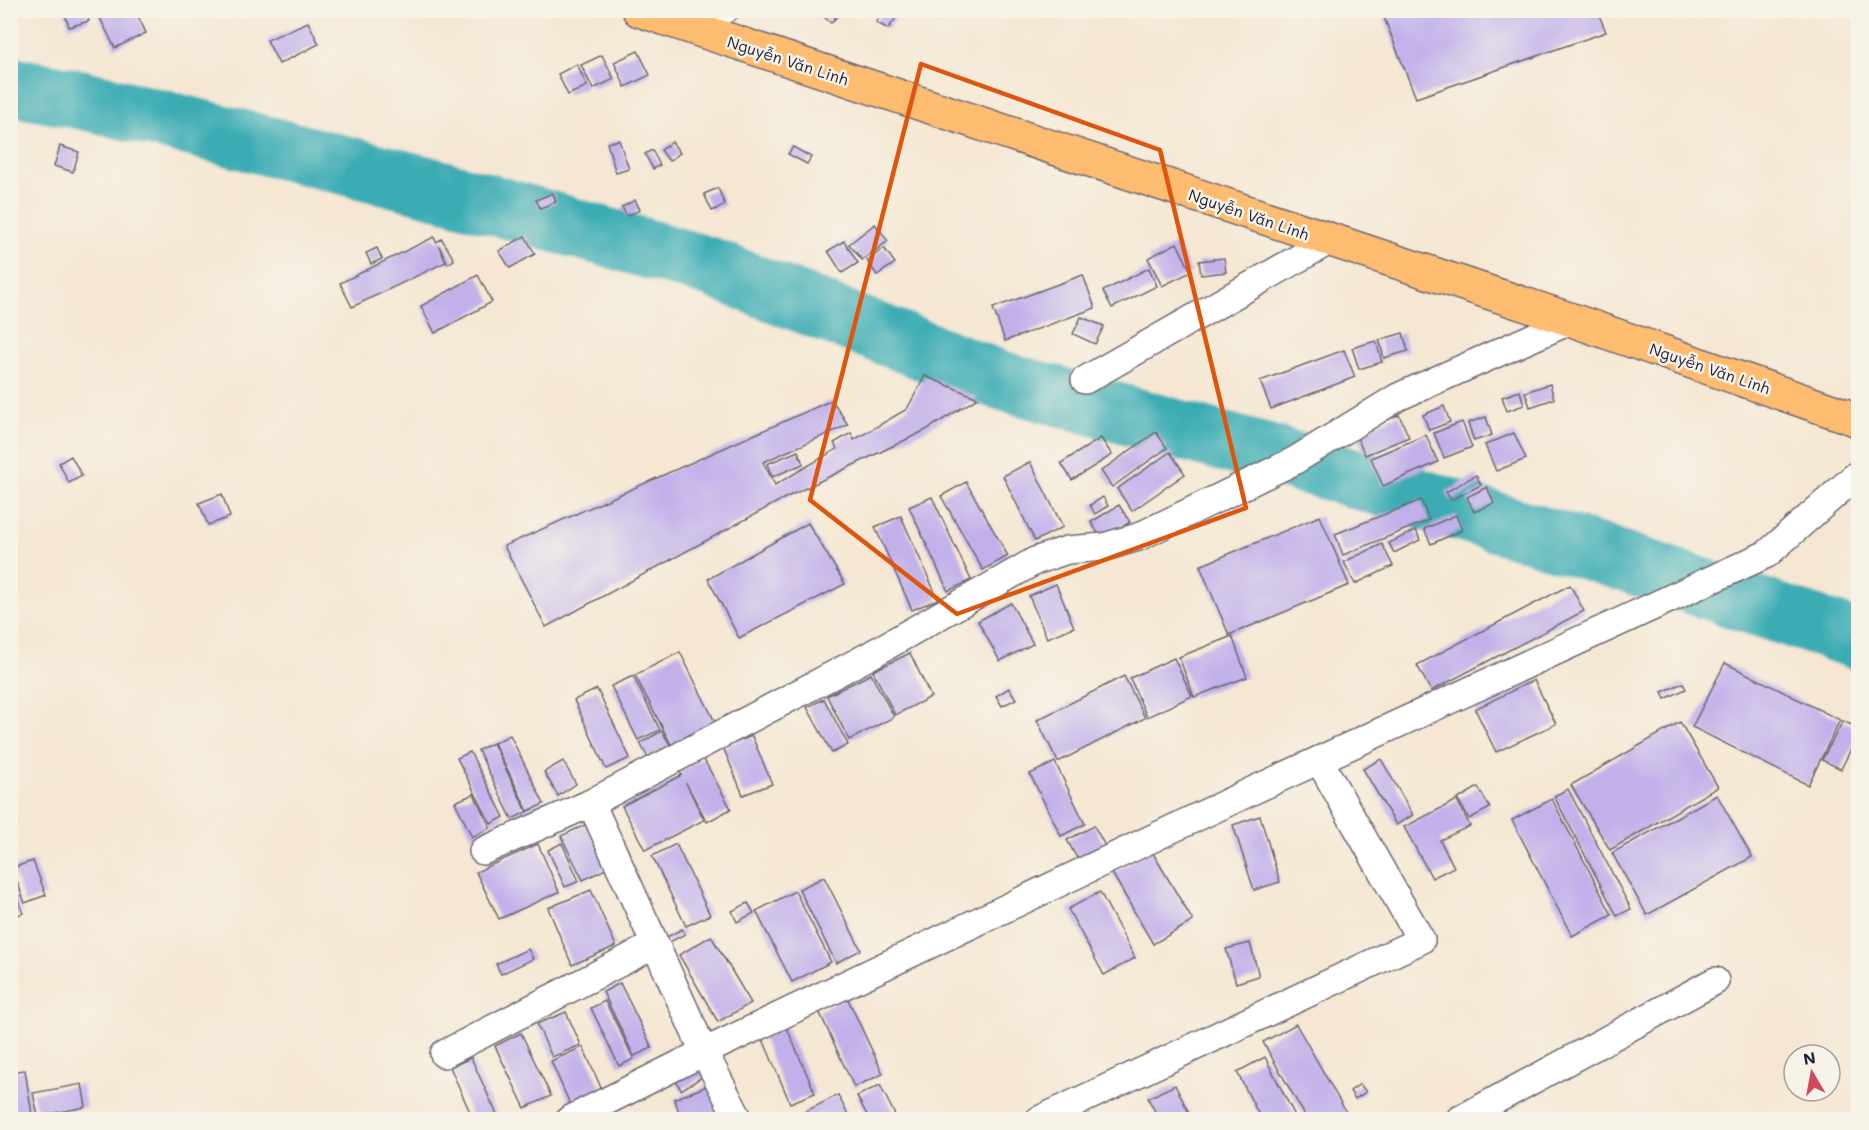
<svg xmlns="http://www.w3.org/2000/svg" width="1869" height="1130" font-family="Mali,sans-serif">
<rect width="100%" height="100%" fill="#f7f3e8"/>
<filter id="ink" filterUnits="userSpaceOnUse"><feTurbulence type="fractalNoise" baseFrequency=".0167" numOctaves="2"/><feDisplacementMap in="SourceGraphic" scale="12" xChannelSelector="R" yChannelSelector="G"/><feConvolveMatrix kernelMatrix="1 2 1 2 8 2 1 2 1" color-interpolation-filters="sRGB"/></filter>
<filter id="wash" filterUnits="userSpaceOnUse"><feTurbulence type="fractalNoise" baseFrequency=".008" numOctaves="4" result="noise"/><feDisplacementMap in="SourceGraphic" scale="24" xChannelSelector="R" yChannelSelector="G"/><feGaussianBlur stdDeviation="1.35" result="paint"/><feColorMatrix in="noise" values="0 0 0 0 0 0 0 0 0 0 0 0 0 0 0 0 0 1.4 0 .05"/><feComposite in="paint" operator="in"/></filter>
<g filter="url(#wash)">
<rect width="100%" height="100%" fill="#f5e7d3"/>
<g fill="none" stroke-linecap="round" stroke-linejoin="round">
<path stroke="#3aacb4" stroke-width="60" d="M10,86L84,100L424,185L707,266L999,380L1347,476L1622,561L1858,640"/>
</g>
<g id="blocks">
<g fill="#c1b0ea">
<path d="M64,10H85L89,21L69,27Z"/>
<path d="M96,10H135L146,33L115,48Z"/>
<path d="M829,10L837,16L831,23L824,17Z"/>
<path d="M884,10L896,18L888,29L876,22Z"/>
<path d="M932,10H965V11L935,21Z"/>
<path d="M1381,10H1597L1606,32L1416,98Z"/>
<path d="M308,22L319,44L279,64L267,40Z"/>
<path d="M638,51L650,75L625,87L614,62Z"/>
<path d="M602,55L614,79L593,89L581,65Z"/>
<path d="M577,64L587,86L568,95L558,74Z"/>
<path d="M619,140L629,169L616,173L607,143Z"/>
<path d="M672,142L680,153L669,161L661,150Z"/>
<path d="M60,146L79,152L73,172L54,166Z"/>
<path d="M793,147L811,157L807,164L788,154Z"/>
<path d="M652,150L660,165L653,169L645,154Z"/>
<path d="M718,188L725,205L712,211L704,194Z"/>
<path d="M553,193L556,202L540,208L536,200Z"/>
<path d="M635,200L640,210L627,216L622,207Z"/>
<path d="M875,224L888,241L862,260L849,244Z"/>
<path d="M525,236L535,254L510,268L499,251Z"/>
<path d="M434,237L436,242L442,239L454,260L448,264L439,246L446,262L352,307L340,283Z"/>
<path d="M844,241L858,263L842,273L828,251Z"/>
<path d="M1177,243L1191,272L1162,286L1148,258Z"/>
<path d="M377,248L382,259L371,264L366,253Z"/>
<path d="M884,248L895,263L877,275L867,261Z"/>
<path d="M1224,258L1226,272L1201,275L1199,261Z"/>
<path d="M1149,268L1157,286L1112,308L1103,291Z"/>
<path d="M478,275L492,302L435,333L421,306Z"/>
<path d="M1083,275L1095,308L1005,341L993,308Z"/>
<path d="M1081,317L1104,326L1095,344L1073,334Z"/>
<path d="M1403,333L1408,351L1384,358L1379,340Z"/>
<path d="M1376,341L1382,362L1359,369L1352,348Z"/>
<path d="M1344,350L1355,377L1271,409L1260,381Z"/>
<path d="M925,376L978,398L926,430L785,498L546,627L504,546L832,400L848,425L763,462L775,485L837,449L834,443L851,433L854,440L907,409Z"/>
<path d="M1550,384L1554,399L1530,407L1525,392Z"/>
<path d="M1520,391L1524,405L1507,411L1502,397Z"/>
<path d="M1444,406L1450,422L1429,430L1423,415Z"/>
<path d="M1399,415L1409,437L1365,455L1355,433Z"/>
<path d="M1486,417L1492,435L1474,441L1468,423Z"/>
<path d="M1462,422L1472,447L1444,458L1434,433Z"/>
<path d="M1156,432L1167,448L1112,487L1101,471Z"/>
<path d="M1514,433L1526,459L1496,471L1485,445Z"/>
<path d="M1426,435L1438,462L1383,486L1371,458Z"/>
<path d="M1101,438L1112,455L1072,480L1061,463Z"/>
<path d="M798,451L803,464L772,477L767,464Z"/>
<path d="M1170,452L1185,474L1132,511L1117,489Z"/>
<path d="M71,456L82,476L69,483L59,463Z"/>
<path d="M1030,462L1063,527L1035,541L1003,476Z"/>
<path d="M1476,475L1481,485L1451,500L1446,492Z"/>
<path d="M966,482L1008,556L983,570L941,496Z"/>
<path d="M1487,487L1494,503L1474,512L1467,497Z"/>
<path d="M222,494L230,517L208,525L199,503Z"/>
<path d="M932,497L971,580L948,591L909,507Z"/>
<path d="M1103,497L1108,506L1095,514L1090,505Z"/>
<path d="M1421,500L1429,520L1343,555L1335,534Z"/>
<path d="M1119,505L1130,522L1102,540L1091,522Z"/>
<path d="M1456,515L1462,530L1431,544L1424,529Z"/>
<path d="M901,516L938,599L912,610L875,527Z"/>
<path d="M1320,516L1349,585L1229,635L1200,566Z"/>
<path d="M808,523L845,584L739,638L708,579Z"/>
<path d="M1416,530L1420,540L1394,553L1389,543Z"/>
<path d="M1382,544L1393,566L1355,584L1344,562Z"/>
<path d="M1056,584L1074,627L1047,638L1029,596Z"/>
<path d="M1570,585L1584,611L1431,691L1417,665Z"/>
<path d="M1011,603L1033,644L1000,661L978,621Z"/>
<path d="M1232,636L1247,677L1194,697L1179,657Z"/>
<path d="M680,652L718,728L674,750L635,675Z"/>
<path d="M910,653L931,697L895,715L873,671Z"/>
<path d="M1174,658L1192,696L1147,717L1130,678Z"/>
<path d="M1725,663L1840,720L1808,785L1692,727Z"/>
<path d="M871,674L894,717L849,740L827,696Z"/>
<path d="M633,676L660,730L638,740L611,686Z"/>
<path d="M1124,676L1145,718L1058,762L1037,720Z"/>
<path d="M1534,680L1556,724L1496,752L1475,709Z"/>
<path d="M1683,683L1686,689L1665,699L1662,692Z"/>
<path d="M1009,688L1016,699L1002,706L996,696Z"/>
<path d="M597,689L630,758L606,769L574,700Z"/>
<path d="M824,699L848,745L832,753L807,707Z"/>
<path d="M1843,721L1858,728V735L1841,769L1822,760Z"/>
<path d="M1680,722L1718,787L1610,850L1571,785Z"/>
<path d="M662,731L676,755L653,767L640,743Z"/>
<path d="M510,735L544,804L528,811L494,743Z"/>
<path d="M752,736L772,784L743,795L723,747Z"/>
<path d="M493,743L527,812L512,819L478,750Z"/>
<path d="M470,752L504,817L491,824L457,758Z"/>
<path d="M703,758L731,809L707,822L686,783L704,820L645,850L622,806L682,775L679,771Z"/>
<path d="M1381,759L1413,815L1396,825L1363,769Z"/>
<path d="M563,761L576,784L558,796L544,772Z"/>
<path d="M1055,762L1085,824L1061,836L1030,774Z"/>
<path d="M1478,787L1490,808L1469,819L1458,799Z"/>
<path d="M1568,789L1631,909L1617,916L1554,796Z"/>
<path d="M474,794L490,828L472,837L455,802Z"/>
<path d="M1717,795L1752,857L1647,915L1612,853Z"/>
<path d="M1552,799L1612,915L1572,936L1512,820Z"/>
<path d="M1457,800L1470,826L1440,840L1454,867L1432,878L1404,827Z"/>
<path d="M1260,816L1280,882L1254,890L1233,825Z"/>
<path d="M587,824L608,868L583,880L561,836Z"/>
<path d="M1094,826L1109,853L1082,867L1067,840Z"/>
<path d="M562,843L579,881L565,887L548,850Z"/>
<path d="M538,844L559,892L499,919L476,872Z"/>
<path d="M676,844L710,915L686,926L652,856Z"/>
<path d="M1151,850L1193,921L1153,944L1112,873Z"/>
<path d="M33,861L46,895L25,903L12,868Z"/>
<path d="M824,877L861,950L836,963L799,889Z"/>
<path d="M10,881L23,913L10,918Z"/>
<path d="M591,890L616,946L572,965L548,908Z"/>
<path d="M795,891L831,962L792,982L756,911Z"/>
<path d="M1100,892L1135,958L1104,975L1068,909Z"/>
<path d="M748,903L754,913L737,922L732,911Z"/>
<path d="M682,929L685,934L668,943L665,938Z"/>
<path d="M711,936L751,1003L718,1022L679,955Z"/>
<path d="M1250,943L1259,976L1236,983L1226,949Z"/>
<path d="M528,949L533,959L501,974L496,964Z"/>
<path d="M620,983L652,1048L634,1056L603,992Z"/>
<path d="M847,997L883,1074L854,1087L819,1011Z"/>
<path d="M605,1001L634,1059L619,1066L591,1008Z"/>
<path d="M566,1012L581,1045L552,1057L537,1024Z"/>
<path d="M1296,1024L1350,1119H1307L1263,1042Z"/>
<path d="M786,1026L815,1093L790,1103L762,1037Z"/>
<path d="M521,1033L551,1096L525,1108L495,1046Z"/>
<path d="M583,1047L602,1090L570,1104L551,1061Z"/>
<path d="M1265,1057L1295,1116L1289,1119H1261L1237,1072Z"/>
<path d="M471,1058L499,1119H473L450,1067Z"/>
<path d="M700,1063L707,1074L681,1090L674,1078Z"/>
<path d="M25,1070L32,1115L10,1118V1072Z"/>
<path d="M715,1083L729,1119H682L674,1099Z"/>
<path d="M82,1084L86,1107L38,1116L33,1093Z"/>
<path d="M1360,1084L1366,1092L1355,1099L1350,1091Z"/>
<path d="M880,1085L897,1119H869L857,1096Z"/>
<path d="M1175,1085L1192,1119H1159L1148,1098Z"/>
<path d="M838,1095L850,1119H807L804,1112Z"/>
</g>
</g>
</g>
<g filter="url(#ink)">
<use href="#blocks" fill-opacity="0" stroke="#6c6770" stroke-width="1.5"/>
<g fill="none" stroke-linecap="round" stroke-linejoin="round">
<defs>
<path id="lane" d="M705,29L736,10"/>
<g id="street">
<path d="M1085,380L1329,241"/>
<path d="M483,851L591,803"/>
<path d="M444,1054L654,945"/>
<path d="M569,1120L704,1052L1256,789L1767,554L1858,474"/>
<path d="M739,1120L704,1052L591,803L867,657L1035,561L1067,550L1104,547L1138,537L1294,461L1398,397L1572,320"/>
<path d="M1039,1120L1421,940L1319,760"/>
<path d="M1459,1120L1715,981"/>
</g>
<path id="highway" d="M639,10L1572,320L1858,420"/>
</defs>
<use href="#lane" stroke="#6c6770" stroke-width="16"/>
<use href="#street" stroke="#6c6770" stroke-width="30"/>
<use href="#highway" stroke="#6c6770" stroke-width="36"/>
<use href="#lane" stroke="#fff" stroke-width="14"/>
<use href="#street" stroke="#fff" stroke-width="27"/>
<use href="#highway" stroke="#febc70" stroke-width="33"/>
</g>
</g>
<path fill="none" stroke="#de560e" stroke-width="4.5" stroke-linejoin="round" d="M921,64L1160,150L1246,508L957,614L810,500Z"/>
<g text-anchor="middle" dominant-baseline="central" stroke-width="5" stroke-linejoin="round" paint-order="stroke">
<g font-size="16" fill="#22223b" stroke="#f7f3e8">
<text transform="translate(788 60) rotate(18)">Nguyễn Văn Linh</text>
<text transform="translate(1249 214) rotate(19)">Nguyễn Văn Linh</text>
<text transform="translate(1710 368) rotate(19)">Nguyễn Văn Linh</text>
</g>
</g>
<rect width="1869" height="1130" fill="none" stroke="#f7f3e8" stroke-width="36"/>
<g transform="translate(1812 1073) rotate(350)"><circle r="28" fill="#f7f3e8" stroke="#a29fa3" stroke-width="1.5"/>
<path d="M0-4.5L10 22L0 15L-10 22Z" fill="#d1495b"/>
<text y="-9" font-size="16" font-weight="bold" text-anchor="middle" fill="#22223b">N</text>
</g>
</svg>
